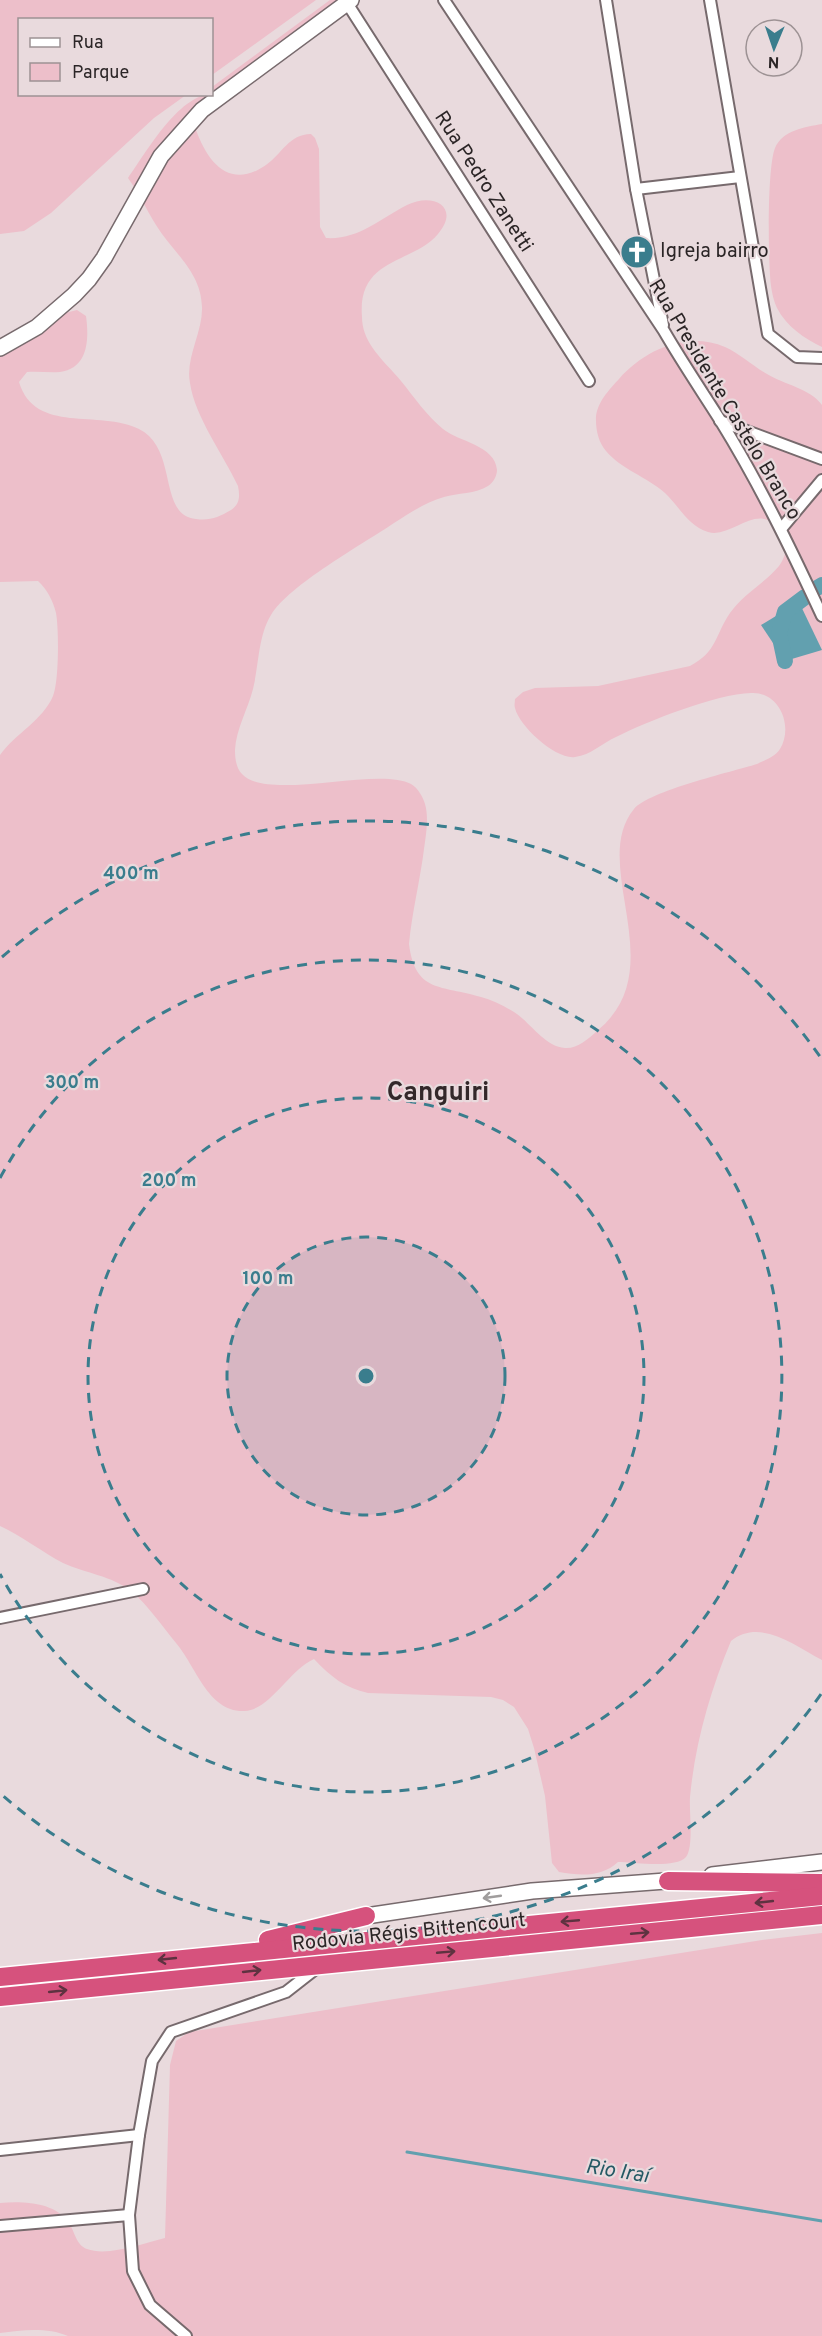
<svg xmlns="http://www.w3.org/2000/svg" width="822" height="2336" font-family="Overpass,sans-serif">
<rect width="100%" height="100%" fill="#e9dadd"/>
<g fill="#edbfca">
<path d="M0,0H316L212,75V20H20V94L186,95L154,118L51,213L24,231L0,234Z"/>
<path d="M330,0H344L218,105L196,130C208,163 230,190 266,165C282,154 289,134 311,134L315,138L319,149L320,227L326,238C358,240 380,219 407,205C433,192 461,207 438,234C413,264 357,257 362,317C362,328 366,338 372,347C380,359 392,370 401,381C414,397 427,416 443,429C459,442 495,445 497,470C497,476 493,483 488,486C476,494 457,493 444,497C426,502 410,513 394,523C363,544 289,585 271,615C258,636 259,665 253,689C248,709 236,729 235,750C235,758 236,768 242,774C267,802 378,766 411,784C418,788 423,797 425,804C429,818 426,835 424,849C420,881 412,912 409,944C415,993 441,985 481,997C492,1000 504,1006 514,1012C530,1022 545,1047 565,1048C577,1049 588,1039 597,1031C674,968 588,865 634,809C649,791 731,772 757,764C765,760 775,757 780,749C794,726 779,691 751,693C716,694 648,721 616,737C602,743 591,755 575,757C556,760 519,726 515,708C514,705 515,702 515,699L523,692L535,688L598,686L690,666C717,652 715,635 730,613C743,594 765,583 779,566C784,559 788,549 786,540C785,536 781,532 779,529C757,501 732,539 708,532C688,526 679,506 665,493C647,477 621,469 606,451C599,443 596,431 596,421C595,404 609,390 619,379C645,349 688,331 725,347C740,354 753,366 767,374C783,384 811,389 822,405V1660C794,1645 760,1618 731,1641C710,1691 695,1744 690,1797C689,1811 694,1847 686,1857C675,1869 634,1862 618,1862C602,1877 581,1876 559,1872L552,1863L545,1796L534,1748L528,1729L514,1707L503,1700L491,1697L368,1693C345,1688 331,1677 314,1659C288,1671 271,1709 245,1711C208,1713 196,1666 176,1643C163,1627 147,1604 131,1591C112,1576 85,1573 63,1563C42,1552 22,1536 0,1526V755C15,734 43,720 53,696C59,682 59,629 56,613C53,601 47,589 38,581L0,582V357L65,313L77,310L86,316C89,338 89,368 60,372C49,373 38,371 27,372L19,382C35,435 99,409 139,429C179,449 157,515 196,519C210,521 219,517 231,510C240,504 240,496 238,486C223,454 195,417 190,383C185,358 203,332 202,307C201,271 173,253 156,225C146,209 139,193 128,178C146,153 178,95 212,94V87Z"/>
<path d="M822,124V347C805,339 786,326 777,308C774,302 772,293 771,286C768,262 767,168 775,148C783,130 805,127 822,124Z"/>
<path d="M822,1933V2336H68C47,2327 22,2330 0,2333V2203C23,2201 55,2202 69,2223C75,2232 76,2245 87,2249C108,2257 144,2243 165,2238L170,2065L176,2041L189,2032L762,1940Z"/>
</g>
<path fill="#62a0af" d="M799,602L822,650L785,661L761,625Z"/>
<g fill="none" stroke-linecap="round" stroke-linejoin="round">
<path stroke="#62a0af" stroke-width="3" d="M407,2152L822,2221"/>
<g stroke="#62a0af" stroke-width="16">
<path d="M817,588L822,585"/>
<path d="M785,661L779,633L785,612L805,597"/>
</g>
<defs>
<g id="street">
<path d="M444,0L664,331C682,362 701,390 720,420C759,483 791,549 822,616"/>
<path d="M606,0L636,189L663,325"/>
<path d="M710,0L768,334L797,357L822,358"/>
<path d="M347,3L589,381"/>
<path d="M636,189L740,177"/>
<path d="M720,421L822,459"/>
<path d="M781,529L822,480"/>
<path d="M0,1618L143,1589"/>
<path d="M0,2150L139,2135"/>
<path d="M0,2226L129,2215"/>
<path d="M186,2336L150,2305L133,2271L129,2215L139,2135L152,2061L171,2032L286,1992L318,1967"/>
</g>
<g id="secondary">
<path d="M0,348L37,327L74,295L89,279L104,258L161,156L202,110L351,0"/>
<path d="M712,1875L822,1862"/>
<path d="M366,1916L532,1891L679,1880"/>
</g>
<g id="highway">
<path d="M668,1881L822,1883"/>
<path d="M268,1940L366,1916"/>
<path d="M0,1977L822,1896"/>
<path d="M0,1997L822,1915"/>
</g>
</defs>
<use href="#street" stroke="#776a6d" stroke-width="14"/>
<use href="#secondary" stroke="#776a6d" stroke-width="18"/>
<use href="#highway" stroke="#fff" stroke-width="21"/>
<use href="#street" stroke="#fff" stroke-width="10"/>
<use href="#secondary" stroke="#fff" stroke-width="15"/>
<use href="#highway" stroke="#d6527d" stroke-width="18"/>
</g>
<defs><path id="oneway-shaft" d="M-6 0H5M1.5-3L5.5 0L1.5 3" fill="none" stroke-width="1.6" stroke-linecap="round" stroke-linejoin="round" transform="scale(1.5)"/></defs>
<use stroke="#a09d9d" href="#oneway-shaft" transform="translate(492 1897) rotate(172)"/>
<g stroke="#5e3240">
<use href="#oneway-shaft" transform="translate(764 1902) rotate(174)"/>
<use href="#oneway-shaft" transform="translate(570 1921) rotate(175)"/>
<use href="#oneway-shaft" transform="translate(640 1933) rotate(-5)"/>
<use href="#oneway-shaft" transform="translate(446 1952) rotate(-5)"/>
<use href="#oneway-shaft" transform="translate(167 1959) rotate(174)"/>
<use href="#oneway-shaft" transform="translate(252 1971) rotate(-6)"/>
<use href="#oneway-shaft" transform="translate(58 1991) rotate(-6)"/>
</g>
<circle cx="366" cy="1376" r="139" fill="#3a7d8d" fill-opacity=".12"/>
<g fill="none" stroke="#3a7d8d" stroke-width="3" stroke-dasharray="10 8">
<circle cx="366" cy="1376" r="139"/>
<circle cx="366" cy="1376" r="278"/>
<path d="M0 1178A416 416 0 1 1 0 1574"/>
<path d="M821 1694A555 555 0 0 1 2 1795M2 957A555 555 0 0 1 821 1058"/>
</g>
<defs>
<symbol id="church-disc" viewBox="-11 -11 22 22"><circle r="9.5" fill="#3a7d8d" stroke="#e9dadd"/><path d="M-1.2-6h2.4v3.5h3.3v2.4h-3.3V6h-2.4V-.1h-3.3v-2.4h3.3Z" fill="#fff"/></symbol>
</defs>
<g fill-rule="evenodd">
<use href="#church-disc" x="618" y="233" width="38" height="38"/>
</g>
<g text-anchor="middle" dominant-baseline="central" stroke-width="4.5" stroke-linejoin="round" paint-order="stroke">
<g font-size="20" fill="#2b2526" stroke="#e9dadd">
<text transform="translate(483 182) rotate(57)">Rua Pedro Zanetti</text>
<text transform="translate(724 400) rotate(59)">Rua Presidente Castelo Branco</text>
<text transform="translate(409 1933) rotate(-6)">Rodovia Régis Bittencourt</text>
</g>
<g font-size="20" fill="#2b2526" stroke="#e9dadd" text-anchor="start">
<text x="660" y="252">Igreja bairro</text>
</g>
<g font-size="21" font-style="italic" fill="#245964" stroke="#e9dadd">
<text transform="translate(617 2172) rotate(9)">Rio Iraí</text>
</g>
<g font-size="26" font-weight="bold" fill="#33282a" stroke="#e9dadd">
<text x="438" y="1093">Canguiri</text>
</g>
</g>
<circle cx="366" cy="1376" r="9" fill="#3a7d8d" stroke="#e9dadd" stroke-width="3"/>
<g font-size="18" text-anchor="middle" font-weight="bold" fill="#3a7d8d" stroke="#e9dadd" stroke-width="4.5" stroke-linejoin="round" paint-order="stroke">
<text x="131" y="879">400 m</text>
<text x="72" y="1088">300 m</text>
<text x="169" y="1186">200 m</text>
<text x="268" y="1284">100 m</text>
</g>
<rect x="18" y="18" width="195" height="78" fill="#e9dadd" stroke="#9d9294" stroke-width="1.5"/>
<rect x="30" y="38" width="30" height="9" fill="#ffffff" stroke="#9d9294" stroke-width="1.5"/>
<text x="72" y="48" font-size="18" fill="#2b2526">Rua</text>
<rect x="30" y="63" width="30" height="18" fill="#edbfca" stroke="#9d9294" stroke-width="1.5"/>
<text x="72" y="78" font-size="18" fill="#2b2526">Parque</text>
<g transform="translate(774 48) rotate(182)"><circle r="28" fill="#e9dadd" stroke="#9d9294" stroke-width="1.5"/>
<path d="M0-4.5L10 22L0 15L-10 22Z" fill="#3a7d8d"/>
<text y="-9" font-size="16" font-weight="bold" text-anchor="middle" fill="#2b2526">N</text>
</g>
</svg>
